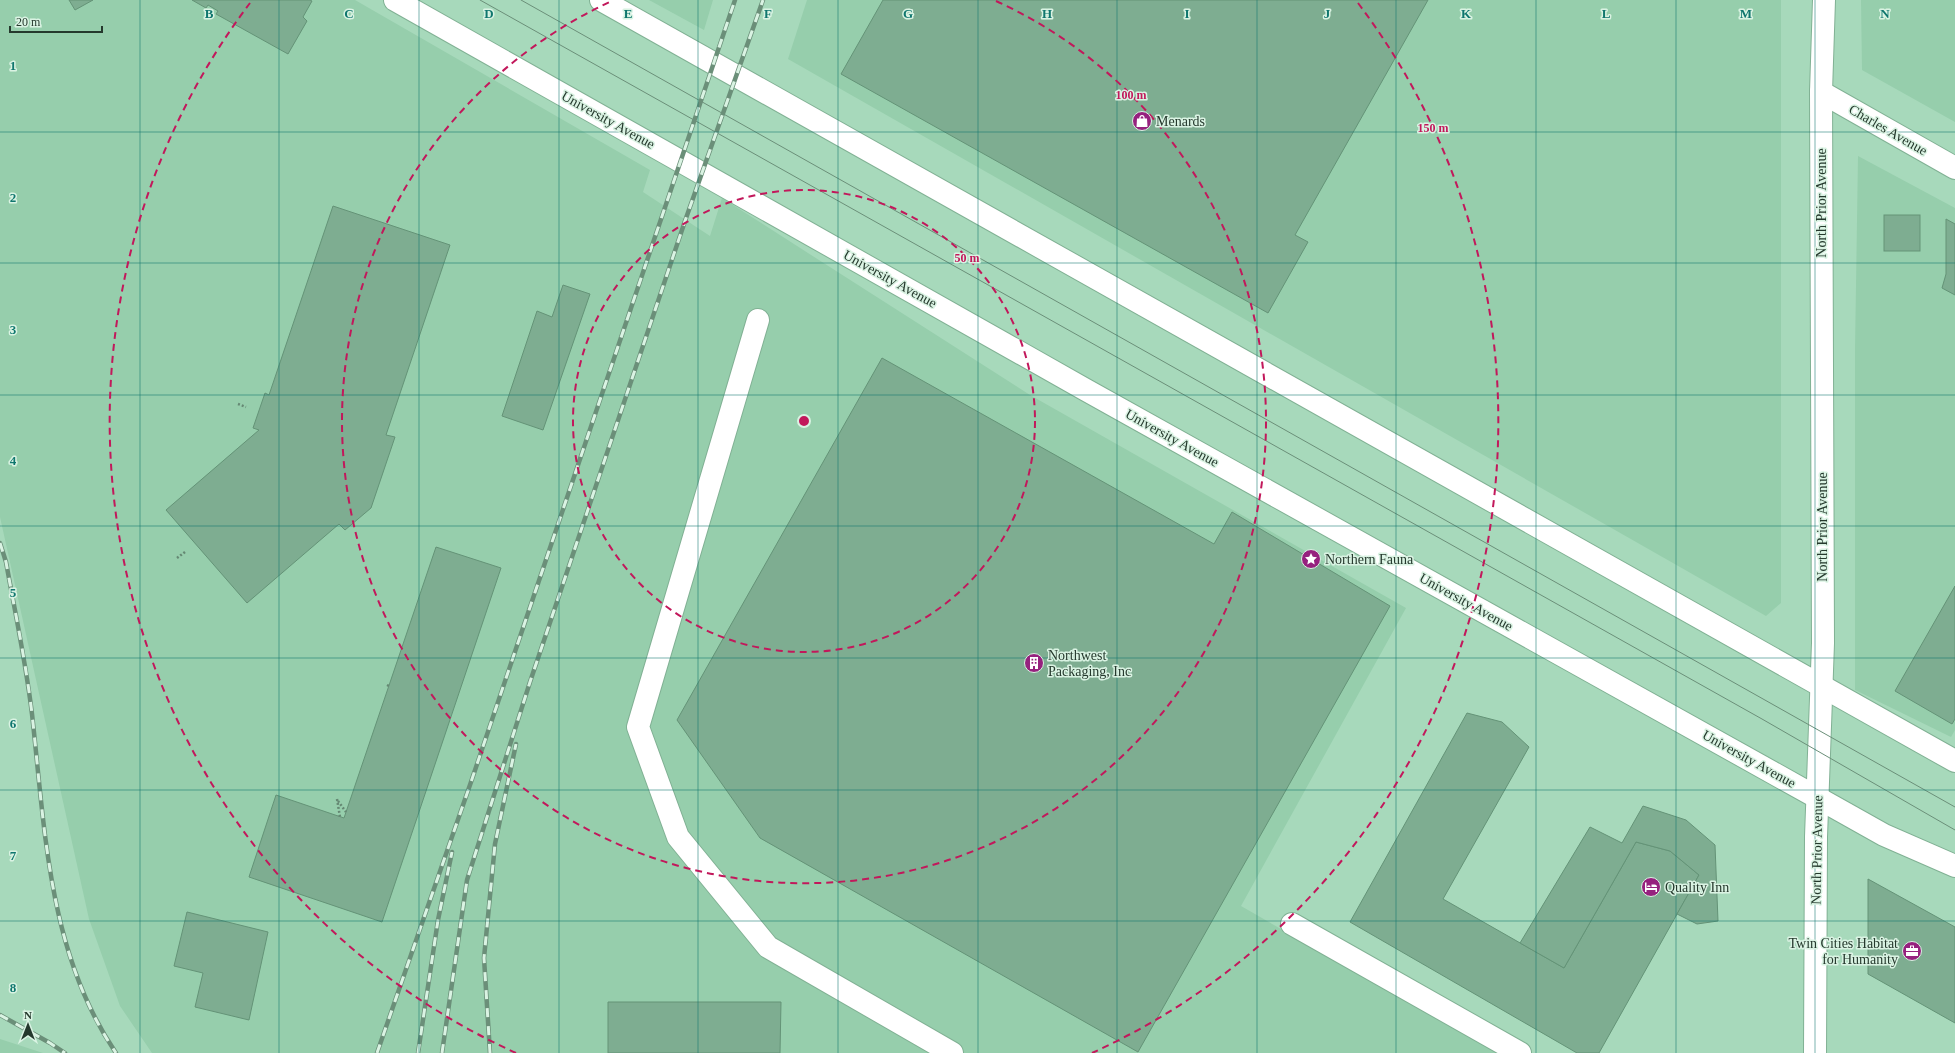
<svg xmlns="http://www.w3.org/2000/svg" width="1955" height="1053" font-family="Georgia,serif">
<rect width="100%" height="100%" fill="#a7d9bb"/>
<g fill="#96ceac">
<path d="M0,0H355L650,170L643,192L710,236L722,198L1030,395L1406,608L1241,906L1497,1053H152L120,1006L89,919L0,517Z"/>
<path d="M649,0H713L704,30Z"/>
<path d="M807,0H1781V603L1766,616L788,59Z"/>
<path d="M1861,0H1955V122L1862,70Z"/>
<path d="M1858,156L1955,208V730L1951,737L1855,690V350Z"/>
<path d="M0,1039L43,1053H0Z"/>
</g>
<g fill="#7ead91" stroke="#649377">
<path d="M69,0H93L75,10Z"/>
<path d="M192,0H310L312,1L303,17L307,21L288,54L216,14L218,11L208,5L206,8Z"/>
<path d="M883,0H1428L1295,235L1308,242L1268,313L841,74Z"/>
<path d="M333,206L450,245L386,435L395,437L371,508L345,530L339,524L247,603L166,510L259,430L253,428L265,393L269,395Z"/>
<rect x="1884" y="215" width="36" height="36"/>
<path d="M1946,219L1955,224V295L1942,288L1946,274Z"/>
<path d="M563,285L590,294L543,430L502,416L537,311L552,317Z"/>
<path d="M882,358L1214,544L1232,512L1390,606L1138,1052L760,838L677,720Z"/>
<path d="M436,547L501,568L382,922L249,877L276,795L344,818Z"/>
<path d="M1955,586V719L1952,724L1895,691Z"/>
<path d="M1467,713L1502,722L1529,747L1443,899L1564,968L1636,842L1670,851L1699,875L1599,1053H1577L1350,922Z"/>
<path d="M1643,806L1686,820L1715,845L1718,921L1697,924L1677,914L1699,875L1670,851L1636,842L1564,968L1520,943L1590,827L1622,843Z"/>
<path d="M1868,879L1955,927V1023L1868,974Z"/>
<path d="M187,912L268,932L249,1020L195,1007L203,973L174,966Z"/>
<path d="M608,1002H781L780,1053H608Z"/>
</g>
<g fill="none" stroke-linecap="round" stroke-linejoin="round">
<defs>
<g id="minor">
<path d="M1821,92L1955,168"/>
<path d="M758,320L638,727L678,837L768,947L952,1053"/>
<path d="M1292,924L1520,1053"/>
<path d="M1815,1053L1816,837L1823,643L1821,92L1824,0"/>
</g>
<g id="major">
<path d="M395,0L1086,390L1818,798L1884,835L1955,866"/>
<path d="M601,0L1955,761"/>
</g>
</defs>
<use href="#minor" stroke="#81b194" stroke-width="24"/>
<use href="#major" stroke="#81b194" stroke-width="24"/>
<g stroke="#658873" stroke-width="2.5" stroke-dasharray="2 2" stroke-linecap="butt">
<path d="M238,404L246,407"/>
<path d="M177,558L185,552"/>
<path d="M387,685L389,686"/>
<path d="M337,799L340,817"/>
<path d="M338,801L346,812"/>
</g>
<use href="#minor" stroke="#fff" stroke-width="22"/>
<use href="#major" stroke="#fff" stroke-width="22"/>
<g stroke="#6b8f79" stroke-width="1">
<path d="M480,0L1762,719L1955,830"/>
<path d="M521,0L1955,807"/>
</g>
<defs>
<g id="rail">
<path d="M0,543L6,562C15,612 26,663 32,714C45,829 48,953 116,1053"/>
<path d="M0,1015L50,1043L65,1053"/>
<path d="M377,1053L471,782L735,0"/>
<path d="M418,1053L438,920L452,852"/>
<path d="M442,1053L467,880L530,682L685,221L763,0"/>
<path d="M490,1053L484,958L495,844L516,744"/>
</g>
</defs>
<use href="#rail" stroke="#6b8f79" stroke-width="4.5"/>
<use href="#rail" stroke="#daf3e3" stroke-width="3" stroke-dasharray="9" stroke-linecap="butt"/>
</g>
<path fill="none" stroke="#0f766e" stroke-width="1" stroke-opacity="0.55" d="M140,0V1053M279,0V1053M419,0V1053M559,0V1053M698,0V1053M838,0V1053M978,0V1053M1117,0V1053M1257,0V1053M1396,0V1053M1536,0V1053M1676,0V1053M1815,0V1053M0,132H1955M0,263H1955M0,395H1955M0,526H1955M0,658H1955M0,790H1955M0,921H1955"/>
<g fill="none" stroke="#c2185b" stroke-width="2" stroke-dasharray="7 5">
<circle cx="804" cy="421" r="231"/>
<path d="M996 1A462 462 0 1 1 612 1"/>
<path d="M516 1053A694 694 0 0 1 250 3M1358 3A694 694 0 0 1 1092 1053"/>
</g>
<defs>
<symbol id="shop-disc" viewBox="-11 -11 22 22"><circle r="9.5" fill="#96217e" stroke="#daf3e3"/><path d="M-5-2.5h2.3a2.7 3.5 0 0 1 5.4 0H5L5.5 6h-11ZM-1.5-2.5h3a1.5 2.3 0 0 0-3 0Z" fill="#fff"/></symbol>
<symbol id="sight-disc" viewBox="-11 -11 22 22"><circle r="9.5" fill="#96217e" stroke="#daf3e3"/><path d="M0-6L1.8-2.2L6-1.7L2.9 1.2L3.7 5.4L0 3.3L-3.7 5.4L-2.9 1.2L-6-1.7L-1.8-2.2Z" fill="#fff"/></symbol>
<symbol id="building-disc" viewBox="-11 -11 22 22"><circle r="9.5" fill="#96217e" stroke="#daf3e3"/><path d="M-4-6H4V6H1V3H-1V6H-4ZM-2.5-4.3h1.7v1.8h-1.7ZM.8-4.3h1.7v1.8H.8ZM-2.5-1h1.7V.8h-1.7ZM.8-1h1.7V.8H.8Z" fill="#fff"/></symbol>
<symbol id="hotel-disc" viewBox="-11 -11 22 22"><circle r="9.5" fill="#96217e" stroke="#daf3e3"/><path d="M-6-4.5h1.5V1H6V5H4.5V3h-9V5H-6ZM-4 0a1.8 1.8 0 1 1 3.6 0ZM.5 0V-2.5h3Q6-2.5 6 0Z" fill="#fff"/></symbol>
<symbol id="office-disc" viewBox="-11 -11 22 22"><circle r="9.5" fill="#96217e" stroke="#daf3e3"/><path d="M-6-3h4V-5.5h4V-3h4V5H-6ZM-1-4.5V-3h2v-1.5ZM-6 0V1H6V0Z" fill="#fff"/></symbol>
</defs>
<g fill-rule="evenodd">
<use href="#shop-disc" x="1131" y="110" width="22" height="22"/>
<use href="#sight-disc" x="1300" y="548" width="22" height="22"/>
<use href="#building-disc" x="1023" y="652" width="22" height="22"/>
<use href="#hotel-disc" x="1640" y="876" width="22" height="22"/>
<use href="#office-disc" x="1901" y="940" width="22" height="22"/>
</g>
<g text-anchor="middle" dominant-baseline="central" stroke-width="3" stroke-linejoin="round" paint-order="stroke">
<g font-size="14" fill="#25392d" stroke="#daf3e3">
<text transform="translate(608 120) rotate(29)">University Avenue</text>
<text transform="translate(1888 130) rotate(30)">Charles Avenue</text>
<text transform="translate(1821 203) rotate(-90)">North Prior Avenue</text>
<text transform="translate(890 279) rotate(29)">University Avenue</text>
<text transform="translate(1172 438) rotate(29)">University Avenue</text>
<text transform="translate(1822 527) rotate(-90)">North Prior Avenue</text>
<text transform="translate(1466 602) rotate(29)">University Avenue</text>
<text transform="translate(1749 759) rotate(29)">University Avenue</text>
<text transform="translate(1817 850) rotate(-89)">North Prior Avenue</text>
</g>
<g font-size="14" fill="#25392d" stroke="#daf3e3" text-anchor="start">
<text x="1156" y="121">Menards</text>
<text x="1325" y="559">Northern Fauna</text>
<text x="1048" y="655">Northwest<tspan x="1048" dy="16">Packaging, Inc</tspan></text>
<text x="1665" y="887">Quality Inn</text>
<text x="1898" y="943" text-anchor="end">Twin Cities Habitat<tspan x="1898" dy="16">for Humanity</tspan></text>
</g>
</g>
<g font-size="13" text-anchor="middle" font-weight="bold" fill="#0f766e" stroke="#daf3e3" stroke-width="3" stroke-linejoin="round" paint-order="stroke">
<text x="209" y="18">B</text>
<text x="349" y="18">C</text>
<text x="489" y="18">D</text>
<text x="628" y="18">E</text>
<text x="768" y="18">F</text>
<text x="908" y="18">G</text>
<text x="1047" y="18">H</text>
<text x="1187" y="18">I</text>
<text x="1327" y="18">J</text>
<text x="1466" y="18">K</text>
<text x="1606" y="18">L</text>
<text x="1746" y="18">M</text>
<text x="1885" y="18">N</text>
<text x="13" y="70">1</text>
<text x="13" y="202">2</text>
<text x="13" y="334">3</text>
<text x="13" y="465">4</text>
<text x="13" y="597">5</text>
<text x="13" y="728">6</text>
<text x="13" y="860">7</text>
<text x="13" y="992">8</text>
</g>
<circle cx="804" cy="421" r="6" fill="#c2185b" stroke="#daf3e3" stroke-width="2"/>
<g font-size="12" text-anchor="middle" font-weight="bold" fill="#c2185b" stroke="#daf3e3" stroke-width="3" stroke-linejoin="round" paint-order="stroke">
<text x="1131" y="99">100 m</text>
<text x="1433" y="132">150 m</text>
<text x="967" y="262">50 m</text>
</g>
<g transform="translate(28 1025)" stroke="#daf3e3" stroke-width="3" paint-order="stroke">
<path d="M0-3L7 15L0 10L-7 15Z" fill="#25392d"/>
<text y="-6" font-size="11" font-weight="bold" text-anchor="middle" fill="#25392d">N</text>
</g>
<path d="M10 26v6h92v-6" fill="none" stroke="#25392d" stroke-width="2"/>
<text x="16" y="26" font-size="12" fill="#25392d" stroke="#daf3e3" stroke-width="3" paint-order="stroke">20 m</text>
</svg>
